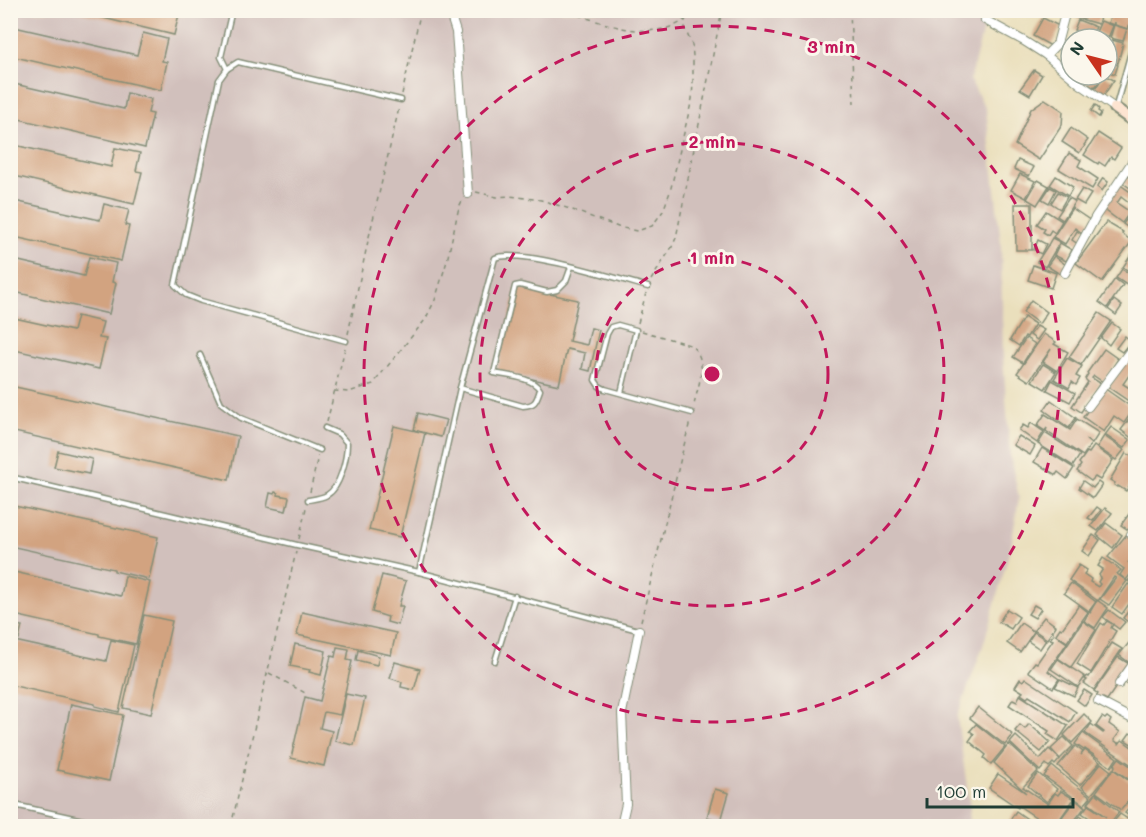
<svg xmlns="http://www.w3.org/2000/svg" width="1146" height="837" font-family="Mali,sans-serif">
<rect width="100%" height="100%" fill="#fbf7ec"/>
<filter id="ink" filterUnits="userSpaceOnUse"><feTurbulence type="fractalNoise" baseFrequency=".0167" numOctaves="2"/><feDisplacementMap in="SourceGraphic" scale="12" xChannelSelector="R" yChannelSelector="G"/><feConvolveMatrix kernelMatrix="1 2 1 2 8 2 1 2 1" color-interpolation-filters="sRGB"/></filter>
<filter id="wash" filterUnits="userSpaceOnUse"><feTurbulence type="fractalNoise" baseFrequency=".008" numOctaves="4" result="noise"/><feDisplacementMap in="SourceGraphic" scale="24" xChannelSelector="R" yChannelSelector="G"/><feGaussianBlur stdDeviation="1.35" result="paint"/><feColorMatrix in="noise" values="0 0 0 0 0 0 0 0 0 0 0 0 0 0 0 0 0 1.4 0 .05"/><feComposite in="paint" operator="in"/></filter>
<g filter="url(#wash)">
<rect width="100%" height="100%" fill="#eadfbc"/>
<path fill="#d1c0bc" d="M10,11H986L985,21L970,80L986,109L1001,243L1003,356L1010,455L1019,498L1011,546L983,646L957,717L970,808L968,826H11Z"/>
<g id="blocks">
<g fill="#d2a380">
<path d="M70,10H180L174,35Z"/>
<path d="M1072,10H1102L1098,24L1070,16Z"/>
<path d="M1112,11L1132,17L1128,29L1115,25V22L1114,25L1108,23Z"/>
<path d="M1043,18L1061,27L1051,46L1033,36Z"/>
<path d="M1078,20L1096,27L1093,33L1096,34L1094,38L1074,30Z"/>
<path d="M1101,21L1113,26L1108,38L1096,32Z"/>
<path d="M1114,25L1127,29L1123,41L1110,38Z"/>
<path d="M10,26L137,55L143,33L167,39L162,61L167,62L161,90L10,56Z"/>
<path d="M1112,40L1123,43L1118,63L1107,60Z"/>
<path d="M1109,62L1118,65L1115,74L1107,71Z"/>
<path d="M1034,70L1042,75L1030,95L1020,89Z"/>
<path d="M1084,75H1092L1099,79L1097,81L1099,82L1095,87L1094,86L1093,87L1081,79Z"/>
<path d="M1104,75L1114,80L1104,95L1095,89Z"/>
<path d="M10,83L124,109L127,93L151,99L148,113L153,114L145,148L10,117Z"/>
<path d="M1045,99L1063,111L1062,125L1039,160L1015,145L1031,109Z"/>
<path d="M1095,105L1099,109L1098,111L1101,113L1099,117L1091,111Z"/>
<path d="M1071,128L1088,140L1084,145L1085,146L1079,153L1062,142Z"/>
<path d="M1098,133L1121,148L1114,159L1111,157L1105,166L1099,162L1098,164L1084,155Z"/>
<path d="M10,144L111,167L115,148L140,153L136,171L142,172L134,204L10,175Z"/>
<path d="M1069,153L1081,160L1078,166L1098,179L1092,189L1059,169Z"/>
<path d="M1018,160L1034,167L1029,176L1014,169Z"/>
<path d="M1020,174L1035,181L1026,198L1011,190Z"/>
<path d="M1128,175L1136,179V187L1133,190L1123,183Z"/>
<path d="M1056,176L1073,187L1068,196L1050,185Z"/>
<path d="M1103,178L1108,182L1102,191L1097,187Z"/>
<path d="M1038,180L1049,186L1037,205L1027,199Z"/>
<path d="M1119,184L1136,196V205L1134,207L1121,197L1117,203L1130,212L1122,223L1102,208Z"/>
<path d="M1050,187L1056,190L1049,203L1042,199Z"/>
<path d="M1082,189L1091,194L1084,205L1075,200Z"/>
<path d="M1058,192L1067,197L1060,209L1051,203Z"/>
<path d="M1069,198L1075,201L1063,220L1057,216Z"/>
<path d="M10,200L100,220L104,204L129,210L125,225L129,226L121,261L10,236Z"/>
<path d="M1015,204H1032V250H1016Z"/>
<path d="M1136,207V233L1123,224Z"/>
<path d="M1072,208L1091,221L1082,233L1075,228L1065,244L1053,237Z"/>
<path d="M1046,211L1062,221L1055,233L1051,230L1048,235L1043,232L1045,229L1037,224Z"/>
<path d="M1106,222L1123,232L1122,234L1132,241L1102,282L1076,263Z"/>
<path d="M1077,231L1083,235L1078,244L1072,240Z"/>
<path d="M1052,238L1060,242L1045,267L1037,262L1048,245H1049H1048Z"/>
<path d="M1038,240L1046,244L1041,254L1034,250Z"/>
<path d="M1060,243L1072,250L1066,261L1054,255Z"/>
<path d="M1131,255L1136,258V276L1123,267Z"/>
<path d="M1054,256L1066,265L1060,274L1047,266Z"/>
<path d="M89,257L116,263L112,282L116,283L109,314L10,291V259L84,276Z"/>
<path d="M1033,265L1056,273L1051,288L1028,280Z"/>
<path d="M1122,269L1136,278V291L1116,278Z"/>
<path d="M1115,279L1123,285L1107,308L1099,302Z"/>
<path d="M517,287L578,300L569,341L587,345L591,328L599,330L590,371L582,369L585,353L567,349L559,385L497,371Z"/>
<path d="M1031,300L1047,312L1039,324L1023,312Z"/>
<path d="M1114,300L1122,306L1116,315L1108,309Z"/>
<path d="M1099,313L1111,321L1081,365L1069,357Z"/>
<path d="M77,316L103,322L99,338L106,339L99,369L10,349V317L73,331Z"/>
<path d="M1024,317L1035,324L1027,337L1025,336L1019,346L1010,340Z"/>
<path d="M1112,323L1120,329L1109,345L1101,338Z"/>
<path d="M1037,326L1044,330L1037,340L1030,335Z"/>
<path d="M1044,334L1056,342L1054,344L1068,352L1057,371L1043,362L1051,349L1029,381L1017,373Z"/>
<path d="M1125,336L1131,341L1122,352L1116,348Z"/>
<path d="M1026,338L1035,344L1023,363L1013,357Z"/>
<path d="M1104,349L1118,359L1103,382L1094,376L1092,378L1100,383L1081,412L1072,406L1088,382L1085,379L1088,374L1087,373Z"/>
<path d="M1131,353L1136,356V369L1134,368L1123,384L1136,392V406L1108,387Z"/>
<path d="M1067,358L1082,366L1076,376L1080,378L1076,385L1072,382L1069,388L1054,379Z"/>
<path d="M1043,364L1056,372L1045,389L1032,381Z"/>
<path d="M1052,380L1075,393L1070,402L1047,390Z"/>
<path d="M11,386L238,436L229,480L10,431Z"/>
<path d="M1104,388L1134,409L1124,423L1114,416L1104,432L1083,417Z"/>
<path d="M1051,400L1076,418L1069,428L1044,410Z"/>
<path d="M1136,410V436L1133,439L1121,430Z"/>
<path d="M418,413L446,420L441,437L414,430Z"/>
<path d="M1045,414L1070,430L1077,419L1099,433L1092,444L1085,439L1091,444L1083,456L1046,431L1047,428L1045,431L1037,426Z"/>
<path d="M1031,423L1044,432L1037,443L1019,430L1023,425L1028,428Z"/>
<path d="M394,426L425,433L400,537L369,530Z"/>
<path d="M1111,427L1130,440L1124,448L1105,435Z"/>
<path d="M1045,433L1080,455L1073,466L1038,444Z"/>
<path d="M1019,436L1035,446L1030,455L1013,445Z"/>
<path d="M1104,436L1124,450L1116,460L1097,447Z"/>
<path d="M1094,446L1113,460L1100,480L1095,477L1091,481L1077,471L1081,465L1079,463L1087,452L1089,453Z"/>
<path d="M1042,448L1074,468L1067,479L1058,472L1056,475L1034,462Z"/>
<path d="M58,451L92,459L89,474L54,467Z"/>
<path d="M1126,453L1136,459V478L1126,491L1118,486L1117,487L1114,485L1115,483L1110,480Z"/>
<path d="M1083,481L1093,488L1098,482L1102,485L1093,498L1079,488Z"/>
<path d="M275,492L278,493V495L289,497L286,511L267,507L270,493L274,494Z"/>
<path d="M10,505L158,537L149,579L114,571V569L10,546Z"/>
<path d="M1097,507L1101,510L1093,521L1088,518Z"/>
<path d="M1105,508L1112,513L1098,531L1091,526Z"/>
<path d="M1129,514L1136,519V535L1121,525Z"/>
<path d="M1106,523L1122,535L1113,548L1097,535Z"/>
<path d="M1127,534L1136,540V553L1128,563L1134,556L1136,557V567L1126,580L1120,575L1124,569L1108,557Z"/>
<path d="M1093,535L1100,540L1089,556L1082,551Z"/>
<path d="M1103,558L1121,570L1117,574L1127,581L1109,605L1100,599L1116,578L1114,577L1098,601L1069,580L1079,565L1087,570L1084,574L1091,579L1090,582L1098,587L1100,584L1098,582L1101,577L1099,575L1103,569L1098,566Z"/>
<path d="M10,571L121,596L125,576L150,582L136,644L99,636V634L10,614Z"/>
<path d="M1136,571V587L1128,581Z"/>
<path d="M382,575L406,581L399,606H403L398,625L387,622L388,617L372,612Z"/>
<path d="M1071,583L1096,602L1089,611L1064,593Z"/>
<path d="M1128,584L1136,589V594L1122,614L1112,607Z"/>
<path d="M1097,600L1108,608L1095,628L1084,621L1089,612L1091,613L1090,612Z"/>
<path d="M1136,602V628L1123,618Z"/>
<path d="M1034,605L1041,609L1035,618L1028,614Z"/>
<path d="M1079,605L1088,612L1067,642L1056,634L1060,628L1062,629Z"/>
<path d="M1007,609L1019,617L1011,629L999,622Z"/>
<path d="M1109,610L1125,622L1119,629L1103,617Z"/>
<path d="M302,612L396,633L391,655L297,635Z"/>
<path d="M144,615L172,621L151,714L123,708Z"/>
<path d="M1044,617L1056,626L1047,639L1034,630Z"/>
<path d="M1083,621L1096,630L1071,667L1058,658Z"/>
<path d="M1107,621L1113,624L1111,628L1116,631L1091,673L1077,664L1101,623L1104,625Z"/>
<path d="M1021,623L1034,632L1020,652L1007,643Z"/>
<path d="M10,624L22,626L19,639L10,638Z"/>
<path d="M1034,632L1046,640L1040,649L1028,641Z"/>
<path d="M1054,634L1067,643L1048,671L1059,679L1053,688L1028,671L1035,662L1037,663L1053,640L1050,639Z"/>
<path d="M1136,634V657L1131,664L1119,655Z"/>
<path d="M10,640L106,661L111,640L134,645L119,712L95,706V704L10,685Z"/>
<path d="M1112,643L1122,649L1094,690L1084,683L1087,680L1085,679L1087,676L1089,677Z"/>
<path d="M295,644L326,651L321,675L309,672L310,670L290,666Z"/>
<path d="M337,647L349,649L347,660L352,661L340,715L324,712L320,728L332,731L324,766L291,758L305,697L320,701L331,656L335,657Z"/>
<path d="M358,650L379,656L377,665L356,660Z"/>
<path d="M1118,657L1131,665L1107,700L1103,698L1101,701L1096,697L1098,694L1094,691Z"/>
<path d="M1058,659L1085,677L1078,687L1051,669Z"/>
<path d="M395,662L420,669L414,690L401,687L402,682L390,678Z"/>
<path d="M1136,663V675L1128,685L1122,680Z"/>
<path d="M1025,678L1076,712L1070,722L1029,696L1027,698L1021,694L1023,692L1015,687L1020,679L1023,681Z"/>
<path d="M1060,679L1078,688L1074,696L1055,687Z"/>
<path d="M1084,690L1092,695L1085,706L1077,700Z"/>
<path d="M346,694L365,698L354,745L335,741Z"/>
<path d="M1020,695L1068,726L1058,741L1047,734L1049,731L1009,705L1013,699L1017,701Z"/>
<path d="M71,704L123,715L109,781L57,770Z"/>
<path d="M978,707L1013,735L1005,745L970,718Z"/>
<path d="M1084,714L1092,722L1072,743L1064,735Z"/>
<path d="M1102,717L1105,719L1107,717L1111,720L1109,724L1120,732L1114,740L1119,744L1122,740L1136,750V768L1085,733L1091,724L1103,733L1104,732L1096,726Z"/>
<path d="M976,724L1005,747L991,764L984,758L986,755L969,741L974,734L970,731Z"/>
<path d="M1029,724L1050,742L1041,752L1015,731L1020,725L1025,729Z"/>
<path d="M1083,733L1117,758L1111,767L1085,749L1084,750L1075,744Z"/>
<path d="M1130,733L1136,737V740L1133,745L1125,740Z"/>
<path d="M1016,736L1040,759L1049,749L1060,759L1055,765L1053,763L1049,767L1046,764L1040,771L1010,743Z"/>
<path d="M1064,737L1073,746L1060,759L1051,749Z"/>
<path d="M1009,744L1038,771L1023,787L1048,804L1055,793L1058,795L1061,791L1074,799L1055,826H1049L1019,806L1018,808L989,788L998,774L1026,793L994,763Z"/>
<path d="M1075,746L1083,752L1081,755L1085,750L1100,762L1080,785L1058,766Z"/>
<path d="M10,748L16,749L13,762H16L13,775L10,774Z"/>
<path d="M1119,758L1136,770L1130,780L1114,769L1115,766L1114,765Z"/>
<path d="M1101,763L1111,771L1091,795L1082,787Z"/>
<path d="M1052,766L1091,797L1084,805L1044,776Z"/>
<path d="M1113,769L1136,786V791L1121,810L1096,792Z"/>
<path d="M1038,773L1057,789L1047,802L1028,786Z"/>
<path d="M715,789L729,793L721,821L707,817Z"/>
<path d="M1096,793L1119,812L1108,826H1096L1098,824L1082,813L1088,805L1106,817L1088,803Z"/>
<path d="M1075,800L1085,807L1072,824L1062,817Z"/>
<path d="M1134,802L1136,803V821L1125,813Z"/>
<path d="M1016,811L1037,826H1019L1010,820Z"/>
<path d="M1120,814L1129,820L1124,826H1110Z"/>
<path d="M1080,816L1093,826H1075L1074,825Z"/>
<path d="M1062,818L1068,822L1067,823L1072,826H1056Z"/>
</g>
</g>
</g>
<g filter="url(#ink)">
<use href="#blocks" fill-opacity="0" stroke="#848e78" stroke-width="1.5"/>
<g fill="none" stroke-linecap="round" stroke-linejoin="round">
<defs>
<g id="lane">
<path d="M227,69L221,57L232,10"/>
<path d="M1116,106L1136,34"/>
<path d="M346,341L201,301L186,295L175,285L219,80L227,69L238,62L401,100"/>
<path d="M200,355L221,403L241,418L320,450"/>
<path d="M460,388L523,406C536,405 536,401 540,390C533,377 507,376 494,373L515,286L520,285L547,292L557,290L566,281L571,267"/>
<path d="M621,393L636,330L618,325L611,327L607,334L595,380L599,386L605,389L692,413"/>
<path d="M10,477L297,545L419,572L638,630"/>
<path d="M308,500C314,499 322,498 327,495C340,488 347,458 347,443L339,434L325,428"/>
<path d="M419,572L460,388L495,258C519,248 619,279 648,287"/>
<path d="M495,661L515,596"/>
<path d="M10,804L110,826"/>
</g>
<g id="street">
<path d="M449,10L456,32L468,194"/>
<path d="M985,20L1024,41L1046,55L1080,84L1115,108"/>
<path d="M1046,55L1057,44L1066,10"/>
<path d="M1065,273L1096,216L1136,156"/>
<path d="M1088,407L1136,343"/>
<path d="M1131,534L1136,537"/>
<path d="M1119,684L1136,660"/>
<path d="M1098,701L1136,721"/>
<path d="M621,826L626,804L622,713L639,630"/>
</g>
<path id="secondary" d="M1115,108L1136,123"/>
</defs>
<use href="#lane" stroke="#848e78" stroke-width="7"/>
<use href="#street" stroke="#848e78" stroke-width="10"/>
<use href="#secondary" stroke="#848e78" stroke-width="14"/>
<g stroke="#848e78" stroke-width="1.5" stroke-dasharray="4.5 4.5" stroke-linecap="butt">
<path d="M562,10C606,23 659,49 697,10"/>
<path d="M681,10L683,20"/>
<path d="M850,10L854,103"/>
<path d="M402,94L421,10"/>
<path d="M476,192L497,197L510,196L541,200L570,209L618,227L637,231L652,226L663,211L670,192L692,99L693,82V56L692,45L685,29V19"/>
<path d="M651,280L672,247L676,238L722,10"/>
<path d="M638,323L646,293"/>
<path d="M642,331L690,345C710,359 698,385 694,405"/>
<path d="M348,334L368,241L399,108"/>
<path d="M334,391L349,392L373,384L425,320L435,300L447,261L459,207L463,199"/>
<path d="M327,422L345,348"/>
<path d="M310,492L318,456"/>
<path d="M299,539L306,508"/>
<path d="M641,621L690,421"/>
<path d="M269,673L307,694"/>
<path d="M231,826L296,552"/>
</g>
<use href="#lane" stroke="#fff" stroke-width="4"/>
<use href="#street" stroke="#fff" stroke-width="8"/>
<use href="#secondary" stroke="#fde4d1" stroke-width="10"/>
</g>
</g>
<g fill="none" stroke="#c2185b" stroke-width="3" stroke-dasharray="10 8">
<circle cx="712" cy="374" r="116"/>
<circle cx="712" cy="374" r="232"/>
<circle cx="712" cy="374" r="348"/>
</g>
<circle cx="712" cy="374" r="9" fill="#c2185b" stroke="#fbf7ec" stroke-width="3"/>
<g font-size="18" text-anchor="middle" font-weight="bold" fill="#c2185b" stroke="#fbf7ec" stroke-width="6" stroke-linejoin="round" paint-order="stroke">
<text x="831" y="53">3 min</text>
<text x="712" y="148">2 min</text>
<text x="712" y="264">1 min</text>
</g>
<rect width="1146" height="837" fill="none" stroke="#fbf7ec" stroke-width="36"/>
<g transform="translate(1089 57) rotate(305)"><circle r="28" fill="#fbf7ec" stroke="#a3ada2" stroke-width="1.5"/>
<path d="M0-4.5L10 22L0 15L-10 22Z" fill="#c8321e"/>
<text y="-9" font-size="16" font-weight="bold" text-anchor="middle" fill="#1f3d34">N</text>
</g>
<path d="M927 798v9h146v-9" fill="none" stroke="#1f3d34" stroke-width="3"/>
<text x="936" y="798" font-size="18" fill="#1f3d34" stroke="#fbf7ec" stroke-width="4.5" paint-order="stroke">100 m</text>
</svg>
